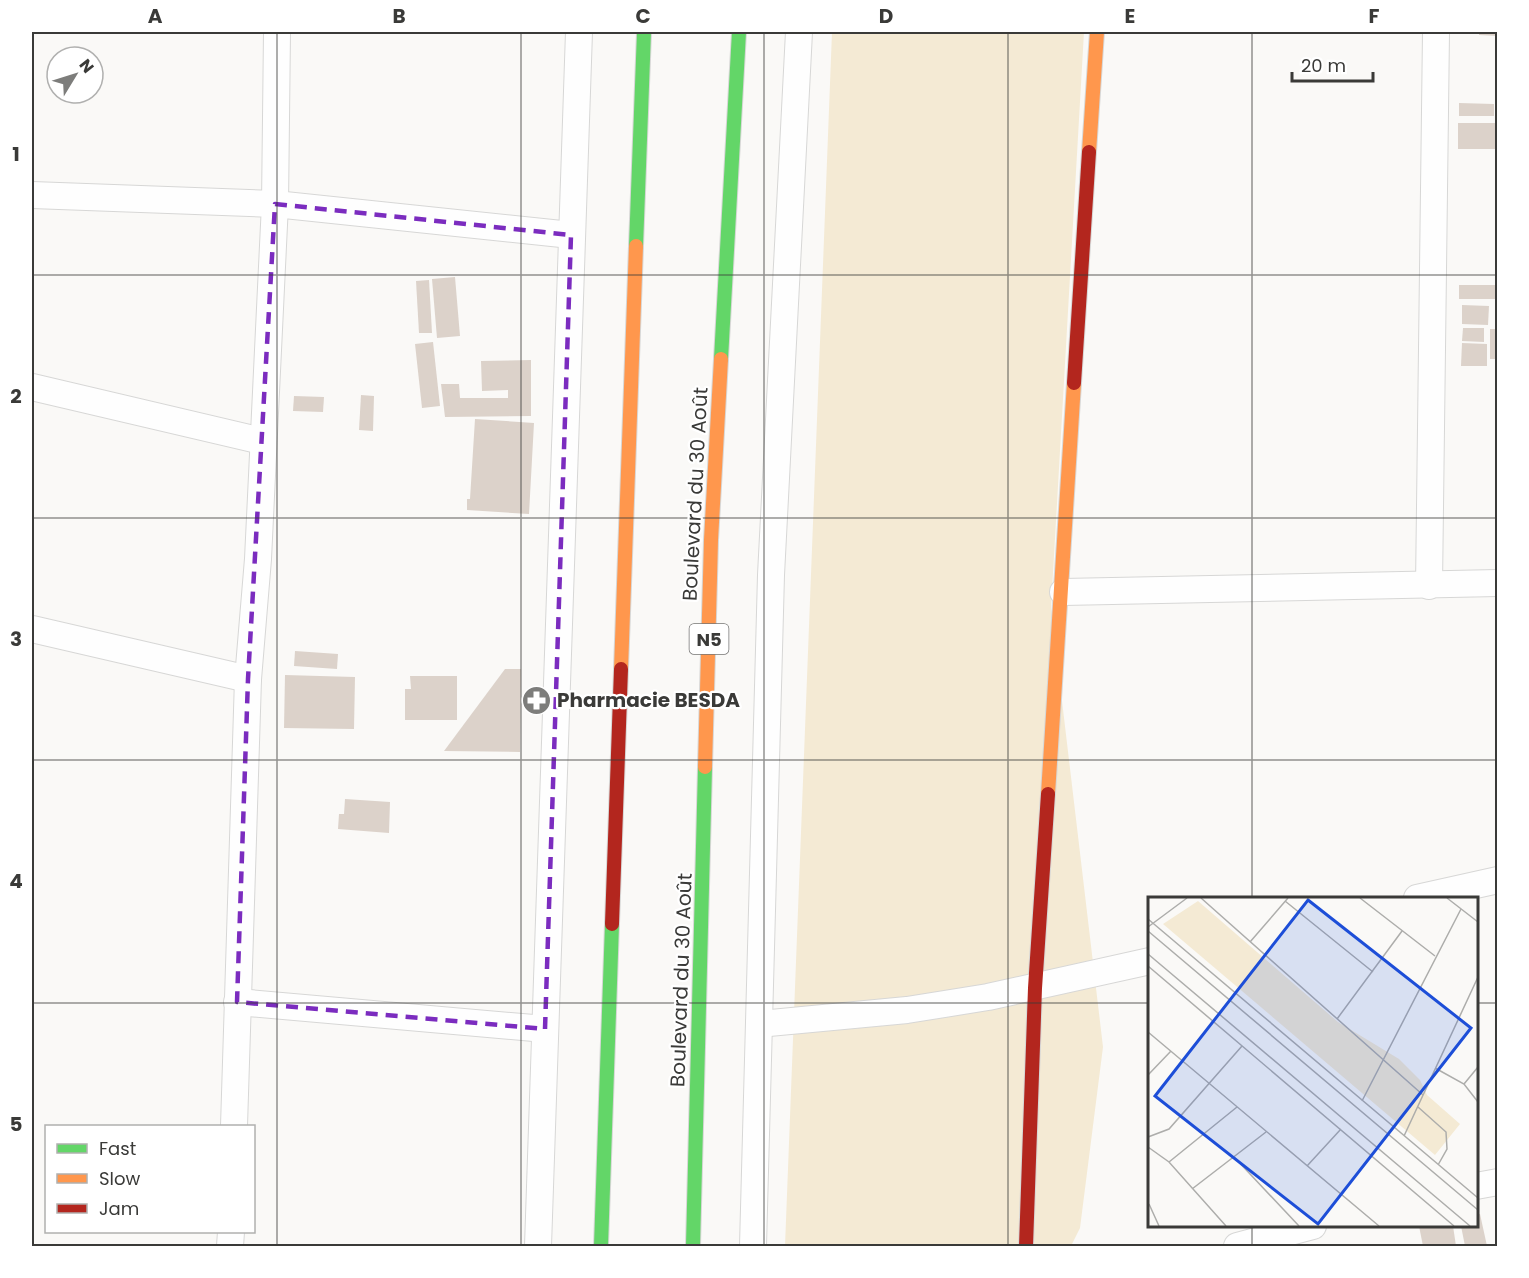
<svg xmlns="http://www.w3.org/2000/svg" width="1529" height="1278" font-family="Poppins,sans-serif">
<rect width="100%" height="100%" fill="#faf9f7"/>
<path fill="#f4ead4" d="M832,32H1084L1051,608L1103,1047L1080,1228L1071,1246H785Z"/>
<g fill="#dcd2ca">
<path d="M1479,32H1498V36L1479,35Z"/>
<path d="M1459,103L1494,104V116H1459Z"/>
<rect x="1458" y="123" width="40" height="26"/>
<path d="M455,277L460,336L437,338L432,279Z"/>
<path d="M429,280L432,333H419L416,281Z"/>
<rect x="1459" y="285" width="39" height="14"/>
<path d="M1462,305L1489,306L1488,325L1462,324Z"/>
<path d="M1463,328H1484V342L1462,341Z"/>
<rect x="1490" y="329" width="8" height="30"/>
<path d="M433,342L440,406L422,408L415,344Z"/>
<path d="M1462,343L1487,344V366H1461Z"/>
<path d="M531,360V416L445,417L441,384H459L460,398H508V390L482,391L481,361Z"/>
<path d="M361,395L374,396L373,431L359,430Z"/>
<path d="M294,396L324,397L323,412L293,411Z"/>
<path d="M475,419L534,423L529,514L467,510V499H470Z"/>
<path d="M295,651L338,654L337,669L294,666Z"/>
<path d="M505,669H521L520,752L444,751Z"/>
<path d="M285,675L355,677L354,729L284,728Z"/>
<path d="M410,676H457V720H405V689H411Z"/>
<path d="M345,799L390,802L389,833L338,829L339,814H344Z"/>
<path d="M1480,1214L1487,1246H1465L1461,1226H1476V1215Z"/>
<path d="M1419,1226H1453L1456,1246H1423Z"/>
</g>
<g fill="none" stroke-linecap="round" stroke-linejoin="round">
<defs>
<g id="street">
<path d="M32,195L275,204L571,235"/>
<path d="M32,387L262,441"/>
<path d="M1429,586L1436,32"/>
<path d="M1063,592L1498,583"/>
<path d="M32,629L248,679"/>
<path d="M1417,898L1498,880"/>
<path d="M237,1002L545,1029"/>
<path d="M759,1024L907,1010L988,997L1150,961"/>
<path d="M234,1126L248,679L258,559L275,204L277,32"/>
<path d="M1476,1186L1498,1182"/>
<path d="M230,1246L231,1232"/>
<path d="M538,1246L579,32"/>
<path d="M753,1246L771,575L799,32"/>
<path d="M1237,1246L1313,1226"/>
</g>
<g id="fast">
<path d="M636,246L644,32"/>
<path d="M721,359L739,32"/>
<path d="M601,1246L612,924"/>
<path d="M693,1246L705,767"/>
</g>
<g id="slow">
<path d="M1089,152L1097,32"/>
<path d="M621,669L636,246"/>
<path d="M705,767L711,540L721,359"/>
<path d="M1048,794L1074,383"/>
</g>
<g id="jam">
<path d="M1074,383L1089,152"/>
<path d="M612,924L621,669"/>
<path d="M1026,1246L1035,988L1048,794"/>
</g>
</defs>
<use href="#street" stroke="#d7d7d6" stroke-width="28"/>
<use href="#fast" stroke="#d7d7d6" stroke-width="16"/>
<use href="#slow" stroke="#d7d7d6" stroke-width="16"/>
<use href="#jam" stroke="#d7d7d6" stroke-width="16"/>
<use href="#street" stroke="#fefefe" stroke-width="26"/>
<use href="#fast" stroke="#63d668" stroke-width="14"/>
<use href="#slow" stroke="#ff974d" stroke-width="14"/>
<use href="#jam" stroke="#b3261e" stroke-width="14"/>
</g>
<path fill="none" stroke="#7b2cbf" stroke-width="4.5" stroke-dasharray="12 8" stroke-linejoin="round" d="M275,204L571,235L545,1029L237,1002L248,679Z"/>
<path fill="none" stroke="#3a3a38" stroke-width="1.5" stroke-opacity="0.55" d="M277,32V1246M521,32V1246M764,32V1246M1008,32V1246M1252,32V898M32,275H1498M32,518H1498M32,760H1498M32,1003H1150M1476,1003H1498M1252,1226V1246"/>
<defs>
<symbol id="pharmacy-disc" viewBox="-11 -11 22 22"><circle r="9.5" fill="#7d7d7b" stroke="#fff"/><path d="M-2-6h4v4h4v4h-4v4h-4v-4h-4v-4h4Z" fill="#fff"/></symbol>
</defs>
<g fill-rule="evenodd">
<use href="#pharmacy-disc" x="520" y="684" width="33" height="33"/>
</g>
<g text-anchor="middle" dominant-baseline="central" stroke-width="4.5" stroke-linejoin="round" paint-order="stroke">
<rect fill="#fff" stroke="#757574" stroke-width="1.5" x="689.5" y="624" width="39" height="30" rx="4.5"/>
<g font-size="18" font-weight="bold" fill="#3a3a38">
<text x="709" y="639">N5</text>
</g>
<g font-size="20" fill="#3a3a38" stroke="#fff">
<text transform="translate(695 494) rotate(-87)">Boulevard du 30 Août</text>
<text transform="translate(681 980) rotate(-88)">Boulevard du 30 Août</text>
</g>
<g font-size="20" font-weight="bold" fill="#3a3a38" stroke="#fff" text-anchor="start">
<text x="557" y="700">Pharmacie BESDA</text>
</g>
</g>
<g transform="translate(1148 897)">
<rect width="330" height="330" fill="#faf9f7"/>
<path d="M50,4L190,125L251,162L272,183L279,198L312,227L287,258L15,27Z" fill="#f4ead4"/>
<path fill="none" stroke="#adadab" stroke-width="1.5" d="M53,1L275,198M212,1L287,59M299,1L330,25M137,4L225,75M0,22L330,301M0,30L39,1M0,34L330,313M102,45L140,1M0,57L322,329M0,69L306,329M189,122L254,34M0,135L231,329M287,171L316,187L330,205M0,178L23,154M316,187L330,170M214,204L313,12M270,210L298,235L299,252L290,268M256,239L330,80M0,240L21,232L94,149M0,250L21,265L78,329M87,261L151,329M21,265L89,210M159,269L193,232M44,292L118,235M1,307L11,329"/>
<path fill="#1d4ed8" fill-opacity="0.15" stroke="#1d4ed8" stroke-width="3" d="M160,3L323,131L170,327L7,199Z"/>
<rect width="330" height="330" fill="none" stroke="#3a3a38" stroke-width="3"/>
</g>
<rect width="1529" height="1278" fill="none" stroke="#ffffff" stroke-width="66"/>
<rect x="45" y="1125" width="210" height="108" fill="#ffffff" stroke="#b0b0af" stroke-width="1.5"/>
<rect x="57" y="1144" width="30" height="9" fill="#63d668" stroke="#b0b0af" stroke-width="1.5"/>
<text x="99" y="1155" font-size="18" fill="#3a3a38">Fast</text>
<rect x="57" y="1174" width="30" height="9" fill="#ff974d" stroke="#b0b0af" stroke-width="1.5"/>
<text x="99" y="1185" font-size="18" fill="#3a3a38">Slow</text>
<rect x="57" y="1204" width="30" height="9" fill="#b3261e" stroke="#b0b0af" stroke-width="1.5"/>
<text x="99" y="1215" font-size="18" fill="#3a3a38">Jam</text>
<g transform="translate(75 75) rotate(52)"><circle r="28" fill="#ffffff" stroke="#b0b0af" stroke-width="1.5"/>
<path d="M0-4.5L10 22L0 15L-10 22Z" fill="#7d7d7b"/>
<text y="-9" font-size="16" font-weight="bold" text-anchor="middle" fill="#3a3a38">N</text>
</g>
<path d="M1292 72v9h81v-9" fill="none" stroke="#3a3a38" stroke-width="3"/>
<text x="1301" y="72" font-size="18" fill="#3a3a38" stroke="#ffffff" stroke-width="4.5" paint-order="stroke">20 m</text>
<rect x="33" y="33" width="1463" height="1212" fill="none" stroke="#3a3a38" stroke-width="2"/>
<g font-size="20" text-anchor="middle" font-weight="bold" fill="#3a3a38">
<text x="155" y="23">A</text>
<text x="399" y="23">B</text>
<text x="643" y="23">C</text>
<text x="886" y="23">D</text>
<text x="1130" y="23">E</text>
<text x="1374" y="23">F</text>
<text x="16" y="161">1</text>
<text x="16" y="403">2</text>
<text x="16" y="646">3</text>
<text x="16" y="888">4</text>
<text x="16" y="1131">5</text>
</g>
</svg>
